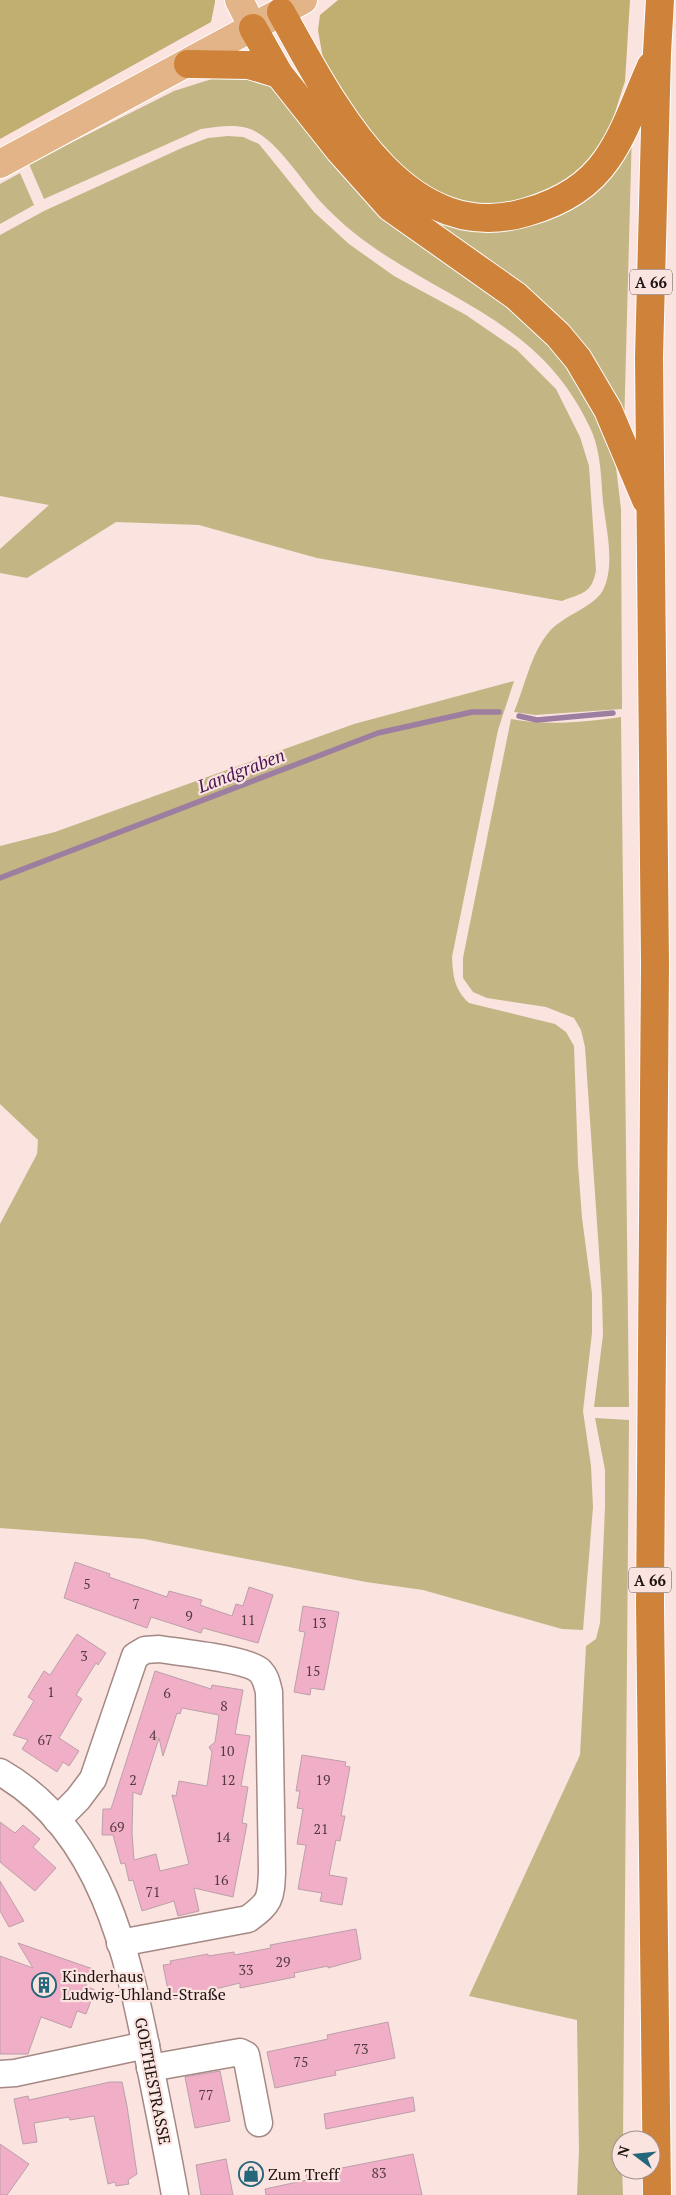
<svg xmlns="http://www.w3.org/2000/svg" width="676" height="2195" font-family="'PT Serif',serif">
<rect width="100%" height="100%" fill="#fbe3df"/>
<g fill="#c4b585">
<path d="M249,76L272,87L536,325L574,369L604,432L616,467L621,509L622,709L535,715L514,712C525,686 531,653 549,632C563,615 596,607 604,588C615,563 606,528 603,502C601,478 601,454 592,432C541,317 441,302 353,232C342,223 330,212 320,201C301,180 274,135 247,128C232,124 216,127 201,129L44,199L29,164L174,91L218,77Z"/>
<path d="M632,129L624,429L615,403L395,191Z"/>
<path d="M228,136L243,137L259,144L314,212L349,244L394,276L466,315L517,350L556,389L580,437L589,466L596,570C592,594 582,593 562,601L317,558L199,525L116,522L27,578L0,573V549L49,505L0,496V235L44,211L184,147L208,138Z"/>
<path d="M20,173L34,205L0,224V184Z"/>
<path d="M514,681L498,730L452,957C453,976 454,989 469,1003L555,1024L566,1032L574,1046L578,1164L582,1218L592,1293V1333L583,1411L591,1466L593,1507L583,1630L562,1629L423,1590L366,1582L144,1539L0,1528V1224L37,1154L38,1140L0,1104V846L55,832L354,724Z"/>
<path d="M621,717L629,1407H594L603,1335L602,1296L585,1047L581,1030L574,1018L546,1007L487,998L473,992L463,978V958L511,719C549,726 583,722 621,717Z"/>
<path d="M595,1418L629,1420L623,2140H621L623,2195H577L579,2151L577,2020L469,1996L580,1755L586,1646L596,1639L600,1623L605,1507V1470Z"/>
</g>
<g fill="#c1af71">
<path d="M0,0H215V2L211,22L0,139Z"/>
<path d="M338,0H630L625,81L611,125L596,155L574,178L554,191L508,204L488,206L437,195L407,173L378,146L324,65L318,30L320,15Z"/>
</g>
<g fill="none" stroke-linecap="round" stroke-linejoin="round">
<g stroke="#9e7ea0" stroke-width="5.5">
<path d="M519,716L537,720L613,713"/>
<path d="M0,878L378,733L472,712H499"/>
</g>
</g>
<g fill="#f0aec7" stroke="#bba0aa" fill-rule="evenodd">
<path d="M75,1562L110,1574L109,1577L167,1597L169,1591L202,1600L200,1605L232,1616L236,1604L243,1606L249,1587L273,1595L258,1643L203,1628L201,1633L151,1617L147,1628L64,1598Z"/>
<path d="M303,1606L339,1612L324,1690L311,1688L310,1695L294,1692L305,1632L299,1631Z"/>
<path d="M77,1634L106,1653L98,1665L96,1663L76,1695L82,1699L59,1738L79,1751L69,1766L63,1762L57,1772L22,1749L28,1740L13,1735L34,1701L28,1697L44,1671L50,1675Z"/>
<path d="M155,1671L211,1689L212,1685L243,1690L235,1734L250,1736L241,1786L248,1787L242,1823L247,1824L233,1897L194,1888L199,1911L178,1916L174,1901L142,1911L133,1880L129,1881L125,1863L121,1864L113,1835H102L103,1809H111ZM182,1708L219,1715L215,1742L209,1747L212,1752L207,1786L179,1781L176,1796L172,1795L189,1864L160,1871L156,1854L134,1860L132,1833L133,1792L141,1795L159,1738L163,1756L177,1713L180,1714Z"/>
<path d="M302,1755L346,1762L345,1766L350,1767L341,1816H345L340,1841L336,1840L329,1875L347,1878L342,1905L320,1901L322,1893L298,1889L306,1845L297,1844L303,1809L297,1808L300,1791H296Z"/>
<path d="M0,1822L15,1833L23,1825L40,1839L33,1847L56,1868L35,1891L0,1862Z"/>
<path d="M0,1881L24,1921L9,1927L0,1911Z"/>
<path d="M356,1929L361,1959L328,1968V1966L294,1973L295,1977L240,1988V1983L170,2000L163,1965L171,1964L170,1961L208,1954V1956L234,1952V1955L271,1948L270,1945Z"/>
<path d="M18,1943L93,1969L86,1986L95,1990L86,2014L77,2011L71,2028L41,2017L28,2054H0V1956L33,1968Z"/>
<path d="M388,2022L395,2058L335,2071L336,2075L275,2088L267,2052L328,2039L327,2035Z"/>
<path d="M220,2071L230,2121L195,2128L185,2077Z"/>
<path d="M110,2082H122L127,2106L137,2174L128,2180L129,2184L116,2186L115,2182L108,2184L94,2116L70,2120L69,2117L34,2123L37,2142L23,2144L14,2099L28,2096L29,2100Z"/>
<path d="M413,2097L415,2111L326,2129L324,2114Z"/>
<path d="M0,2144L29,2164L7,2195H0Z"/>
<path d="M413,2154L422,2195H266L265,2189L307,2180L306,2175Z"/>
<path d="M226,2159L233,2195H201L196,2165Z"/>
</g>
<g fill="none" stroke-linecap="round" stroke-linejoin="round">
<defs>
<g id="minor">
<path d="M0,1772C102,1830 128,1955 149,2061C158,2106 167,2150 175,2195"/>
<path d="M57,1820L78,1799L93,1779L135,1656L145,1650L159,1649C179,1652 248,1659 260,1671C266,1677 267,1684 269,1692L272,1872C271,1899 270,1903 248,1919L120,1943"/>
<path d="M150,2068L240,2052L246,2055L259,2123"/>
<path d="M0,2074L15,2073L146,2045"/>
</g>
<g id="major">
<path d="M239,0L253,28"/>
<path d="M0,164L303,0"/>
</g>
<g id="highway">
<path d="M281,12C330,99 402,250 527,212C559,203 588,187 607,159C626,132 637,97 651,66"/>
<path d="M253,28L279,74L340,151L390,207L516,296L558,335L578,359L608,410L646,500"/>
<path d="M188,64L249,65L279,74"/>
<path d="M657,2195L650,1604L655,965L649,357L657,53L660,0"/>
</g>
</defs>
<use href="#minor" stroke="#a58985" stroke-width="29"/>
<use href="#major" stroke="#fff" stroke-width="30"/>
<use href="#highway" stroke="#fff" stroke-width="30"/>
<use href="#minor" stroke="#fff" stroke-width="26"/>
<use href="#major" stroke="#e2b488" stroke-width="28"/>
<use href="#highway" stroke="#cf8239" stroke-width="28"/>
</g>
<defs>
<symbol id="building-ring" viewBox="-11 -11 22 22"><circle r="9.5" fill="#fbe3df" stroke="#25677a" stroke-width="1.5"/><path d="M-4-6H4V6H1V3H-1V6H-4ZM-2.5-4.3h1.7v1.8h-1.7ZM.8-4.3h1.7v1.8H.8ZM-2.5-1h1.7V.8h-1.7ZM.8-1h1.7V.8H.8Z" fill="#25677a"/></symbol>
<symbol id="shop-ring" viewBox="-11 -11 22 22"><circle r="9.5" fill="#fbe3df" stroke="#25677a" stroke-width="1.5"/><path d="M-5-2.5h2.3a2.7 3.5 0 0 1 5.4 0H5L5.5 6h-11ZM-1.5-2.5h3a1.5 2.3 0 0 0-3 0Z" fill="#25677a"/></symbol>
</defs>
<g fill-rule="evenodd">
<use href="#building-ring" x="30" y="1971" width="28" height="28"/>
<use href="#shop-ring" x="237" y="2160" width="28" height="28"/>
</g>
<g text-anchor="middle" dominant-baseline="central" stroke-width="4.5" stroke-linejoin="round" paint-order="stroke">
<g font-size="14" fill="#523a3e">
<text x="87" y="1583">5</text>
<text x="136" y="1603">7</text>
<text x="189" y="1615">9</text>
<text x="248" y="1619">11</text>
<text x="319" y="1622">13</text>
<text x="84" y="1655">3</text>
<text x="313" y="1670">15</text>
<text x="51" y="1691">1</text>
<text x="167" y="1692">6</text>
<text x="224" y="1705">8</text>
<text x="153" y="1734">4</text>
<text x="45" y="1739">67</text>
<text x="227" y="1750">10</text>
<text x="133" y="1779">2</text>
<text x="228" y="1779">12</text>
<text x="323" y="1779">19</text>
<text x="117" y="1826">69</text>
<text x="321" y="1828">21</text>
<text x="223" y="1836">14</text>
<text x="221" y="1879">16</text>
<text x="153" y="1891">71</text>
<text x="283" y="1961">29</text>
<text x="246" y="1969">33</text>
<text x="361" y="2048">73</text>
<text x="301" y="2061">75</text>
<text x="206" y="2094">77</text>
<text x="379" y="2172">83</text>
</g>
<g fill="#fbe3df" stroke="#60514f" stroke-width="1">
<rect x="630" y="269.5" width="42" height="25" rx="4"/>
<rect x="629" y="1567.5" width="42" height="25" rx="4"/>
</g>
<g font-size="15" font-weight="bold" fill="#1d1311">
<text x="651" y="282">A 66</text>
<text x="650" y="1580">A 66</text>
</g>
<g font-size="16" fill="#1d1311" stroke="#fbe3df" text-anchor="start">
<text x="62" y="1976">Kinderhaus<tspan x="62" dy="18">Ludwig-Uhland-Straße</tspan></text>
<text x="268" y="2174">Zum Treff</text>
</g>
<g font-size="16" fill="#1d1311" stroke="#fbe3df">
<text transform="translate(153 2081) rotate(79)">GOETHESTRASSE</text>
</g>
<g font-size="18" font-style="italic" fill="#491753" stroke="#fbe3df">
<text transform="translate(241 770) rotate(-21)">Landgraben</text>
</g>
</g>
<g transform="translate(636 2155) rotate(286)"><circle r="24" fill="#fbe3df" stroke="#a2908d"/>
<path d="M0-4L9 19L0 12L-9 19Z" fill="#25677a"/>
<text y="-8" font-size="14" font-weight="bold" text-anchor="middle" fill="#1d1311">N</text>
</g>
</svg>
